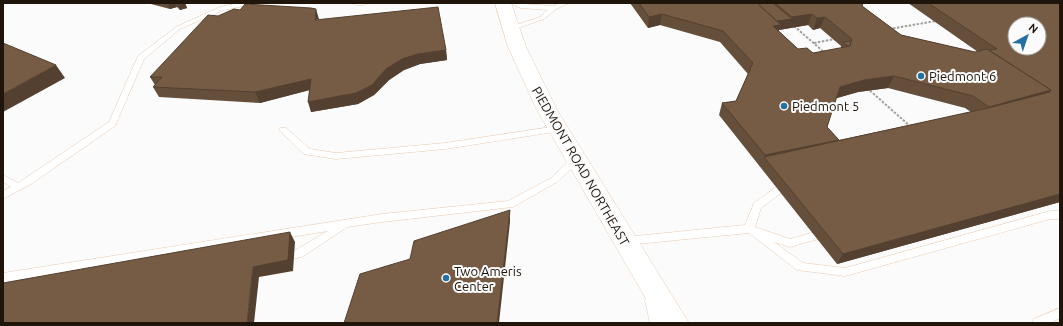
<svg xmlns="http://www.w3.org/2000/svg" width="1063" height="326" font-family="Ubuntu,sans-serif">
<rect width="100%" height="100%" fill="#fbfbfb"/>
<g fill="none" stroke-linecap="round" stroke-linejoin="round">
<defs>
<g id="lane">
<path d="M238,3H252L249,5L224,10L180,29L144,59L115,126L31,184L3,199V191L11,187L3,182V175L18,183L109,122L138,56L176,27L220,7Z"/>
<path d="M351,3H368C364,6 355,6 351,3Z"/>
<path d="M509,3L553,6L560,3H569L556,9L544,19L509,31L507,30V28L540,17L548,10L521,8Z"/>
<path d="M558,126L561,127L562,129L561,131L445,149L336,159L304,154L279,130L280,128H286L310,149L336,153L445,143Z"/>
<path d="M576,156L580,159L579,161L557,182L513,207L382,222L347,227L302,257L283,261L279,260L278,257L279,254L296,250L328,231L3,283V273L382,214L508,201L551,178L573,157Z"/>
<path d="M789,184L792,185L794,187L792,189L781,193L761,208L755,227L790,239L825,229L829,230L830,233L829,236L790,247L774,242L803,263L845,268L1050,211H1060V219H1050L845,276L797,270L749,233L626,245L622,244L621,241L622,238L626,237L745,225L754,203L775,188Z"/>
<path d="M651,295L655,297L657,300L662,323H650L645,300L647,297Z"/>
<path d="M1060,308V318L1050,323H1032L1034,319Z"/>
</g>
<path id="secondary" d="M495,3H511L526,47L557,110L689,323H660L537,110L508,47Z"/>
</defs>
<use href="#lane" stroke="#e9cbb1" stroke-width="1"/>
<use href="#secondary" stroke="#e9cbb1" stroke-width="1"/>
<g stroke="#a4a09c" stroke-width="2" stroke-dasharray="2.5 1.5" stroke-linecap="butt">
<path d="M794,26L825,53"/>
<path d="M889,29L936,21"/>
<path d="M814,43L835,39"/>
<path d="M867,88L911,127"/>
</g>
<use href="#lane" fill="#fff" fill-rule="evenodd"/>
<use href="#secondary" fill="#fff" fill-rule="evenodd"/>
</g>
<g fill="#654f3b" fill-rule="evenodd">
<path d="M151,3H185L187,8L180,10L177,7L170,9L151,4Z"/>
<path d="M630,3H863L862,6L901,35L975,52H978L908,3H1060V202L837,264L719,115L722,103L736,101L748,74L720,42L660,25L648,28ZM808,25L813,30L820,28L841,46V48L813,53L798,49L779,31V30ZM888,88L965,108L971,112L839,140L827,127L836,98L858,92Z"/>
<path d="M218,16L319,20L446,50L447,60L420,64L404,70L389,80L374,95L358,104L311,112L309,90L260,103L159,97L153,87L155,85L150,77Z"/>
</g>
<g fill="#534030">
<path d="M167,3H176L177,7L170,9Z"/>
<path d="M179,3H185L187,8L180,10L177,4Z"/>
<path d="M316,9L319,19L315,20Z"/>
<path d="M662,14L660,25L648,28L649,17Z"/>
<path d="M812,14L808,25L779,30L777,36L770,38L775,21L792,19V17Z"/>
<path d="M825,17L820,28L813,30L817,18Z"/>
<path d="M446,50L447,60L420,64L404,70L389,80L374,95L358,104L311,112L308,102L386,69L402,59L418,54Z"/>
<path d="M56,65L65,78L3,112V94Z"/>
<path d="M894,76L888,88L858,92L834,99L840,87L864,80Z"/>
<path d="M311,79L314,89L260,103L255,92Z"/>
<path d="M1051,90L1042,102L980,119L989,107Z"/>
<path d="M839,140L764,157L765,155Z"/>
<path d="M1060,194V202L837,264L843,254Z"/>
<path d="M510,210V222L499,323H497Z"/>
<path d="M290,232L295,242L293,271L259,277L254,323H247L253,267Z"/>
</g>
<g fill="#765c45" stroke="#534030" fill-rule="evenodd">
<path d="M639,3H757L781,25L773,26L798,49L807,48L813,53L850,46L852,39L825,17L817,18L812,14L792,17L775,3H863L862,6L901,35L975,52L987,49L1051,90L989,107L973,96L894,76L864,80L840,87L827,127L839,140L765,155L722,103L736,101L753,63L723,31L662,14L649,17Z"/>
<path d="M757,3H773L792,19L777,21Z"/>
<path d="M928,3H1060V194L843,254L764,157L988,108L1050,92L1051,90L989,50L997,49ZM1015,24H1039V48H1015Z"/>
<path d="M245,4L311,8L316,9L315,20L438,7L446,50L418,54L402,59L386,69L372,85L356,93L308,102L311,79L255,92L153,87L162,77H150L208,15L218,16L234,9L240,10Z"/>
<path d="M851,41L850,46H848L843,42Z"/>
<path d="M3,43L56,65L3,94Z"/>
<path d="M510,210L497,323H344L360,274L410,259L414,241Z"/>
<path d="M290,232L288,260L253,267L247,323H3V283Z"/>
</g>
<g fill="#2370a2" stroke="#fbfbfb" stroke-width="1.5">
<circle cx="921" cy="76" r="4"/>
<circle cx="784" cy="106" r="4"/>
<circle cx="446" cy="278" r="4"/>
</g>
<g text-anchor="middle" dominant-baseline="central" stroke-width="4" stroke-linejoin="round" paint-order="stroke">
<g font-size="13" fill="#1f150b" stroke="#fbfbfb" text-anchor="start">
<text x="929" y="76">Piedmont 6</text>
<text x="792" y="106">Piedmont 5</text>
<text x="454" y="271">Two Ameris<tspan x="454" dy="15">Center</tspan></text>
</g>
<g font-size="13" fill="#1f150b" stroke="#fbfbfb">
<text transform="translate(581 166) rotate(60)">PIEDMONT ROAD NORTHEAST</text>
</g>
</g>
<rect width="1063" height="326" fill="none" stroke="#1f150b" stroke-width="8"/>
<g transform="translate(1027 36) rotate(40)"><circle r="19" fill="#fbfbfb" stroke="#a39f9b"/>
<path d="M0-3L7 15L0 10L-7 15Z" fill="#2370a2"/>
<text y="-6" font-size="11" font-weight="bold" text-anchor="middle" fill="#1f150b">N</text>
</g>
</svg>
